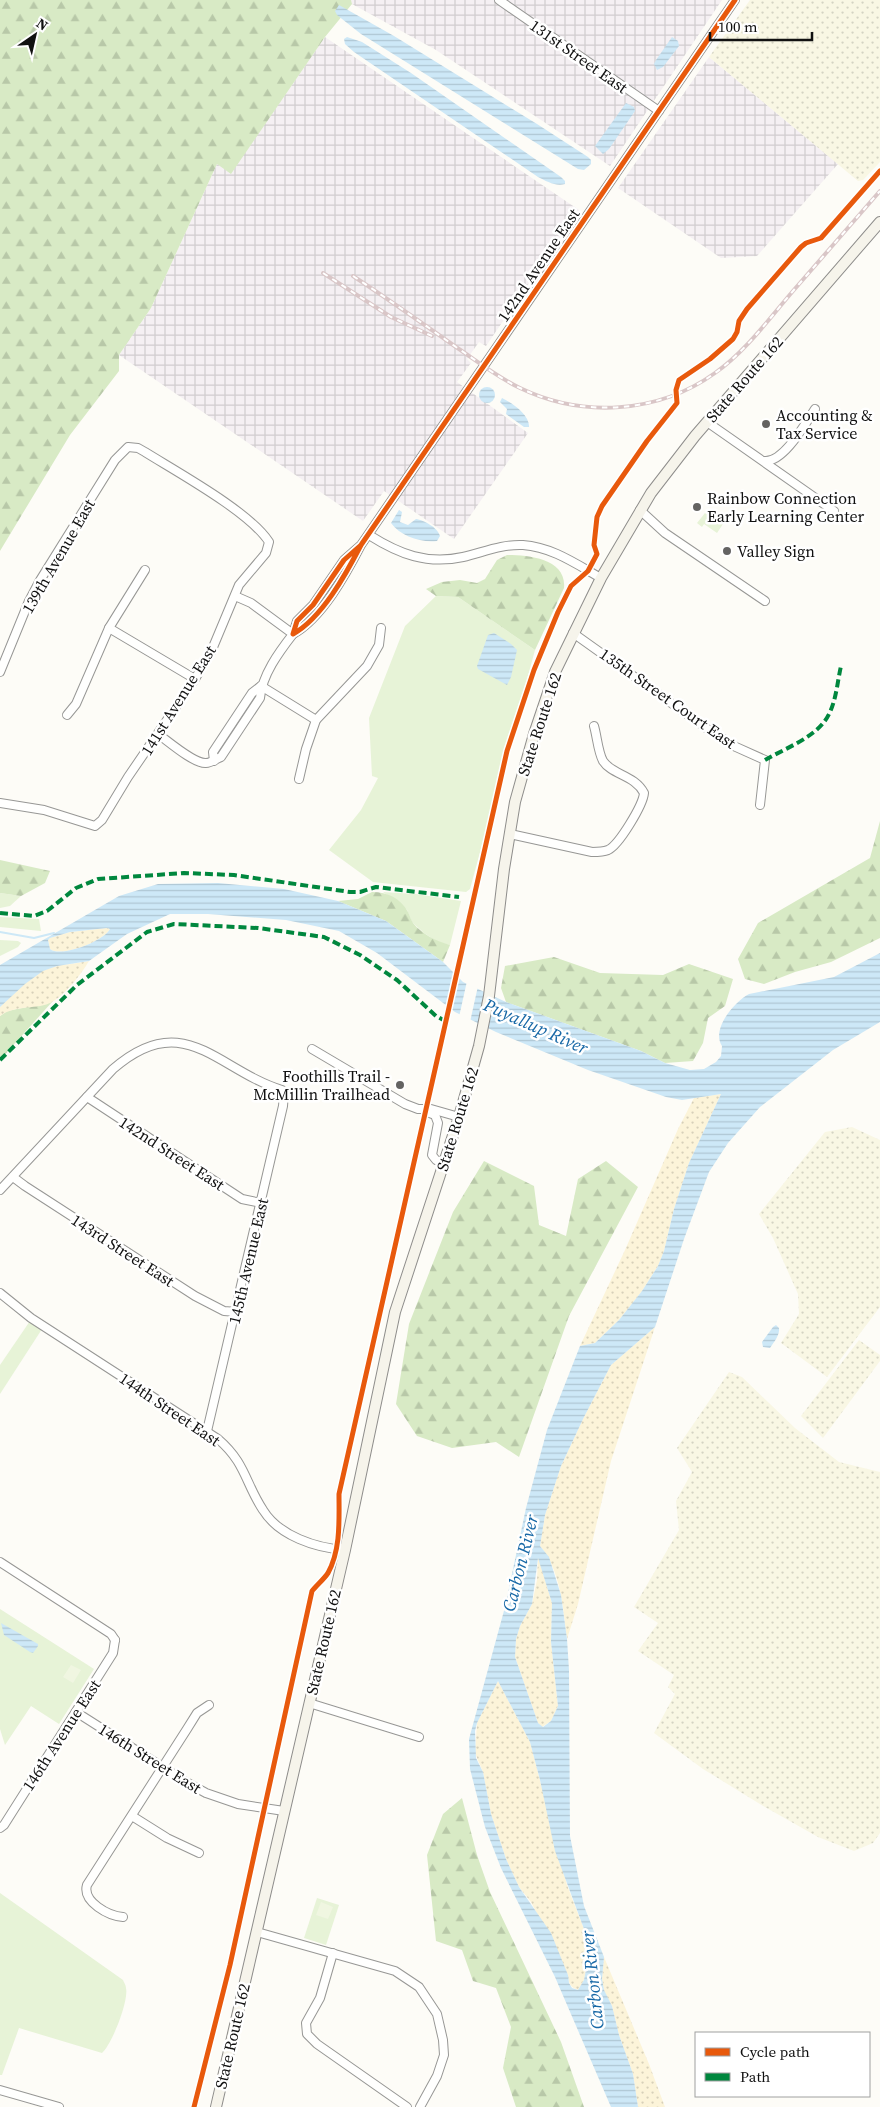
<svg xmlns="http://www.w3.org/2000/svg" width="880" height="2107" font-family="'Source Serif 4',serif">
<defs>
<pattern id="industrial-grid" width="8" height="8" patternUnits="userSpaceOnUse" patternTransform="scale(1.25)"><rect width="8" height="8" fill="#f5f0f3"/><path d="M0 4h8M4 0v8" fill="none" stroke="#d1cdcf"/></pattern>
<pattern id="farmland-dots" width="8" height="8" patternUnits="userSpaceOnUse" patternTransform="scale(1.25)"><rect width="8" height="8" fill="#f9f7e4"/><path d="M2 2h.1M6 6h.1" fill="none" stroke="#d4d3c3" stroke-width="1.8" stroke-linecap="round"/></pattern>
<pattern id="forest-firs" width="22" height="20" patternUnits="userSpaceOnUse" patternTransform="scale(1.25)"><rect width="22" height="20" fill="#d8eac5"/><path d="M5 1l3.5 6h-7zM16 11l3.5 6h-7z" fill="#b8c8a8"/></pattern>
<pattern id="sand-dots" width="8" height="8" patternUnits="userSpaceOnUse" patternTransform="scale(1.25)"><rect width="8" height="8" fill="#fcf4d9"/><path d="M2 2h.1M6 6h.1" fill="none" stroke="#d7d0b9" stroke-width="1.8" stroke-linecap="round"/></pattern>
<pattern id="water-rules" width="6" height="5" patternUnits="userSpaceOnUse" patternTransform="scale(1.25)"><rect width="6" height="5" fill="#cde8f7"/><path d="M0 2.5h6" fill="none" stroke="#afc6d3"/></pattern>
</defs>
<rect width="100%" height="100%" fill="#fdfcf7"/>
<g fill="url(#industrial-grid)">
<path d="M351,0H722L610,166L436,50L352,4Z"/>
<path d="M325,37L579,210L486,346L479,342L467,359L471,363L457,382L528,433L454,539L384,491L363,521L119,355L151,308L217,164L231,173Z"/>
<path d="M709,57L838,164L757,256L721,258L618,188Z"/>
</g>
<g fill="url(#farmland-dots)">
<path d="M750,0H880V162L863,180L858,181L709,57Z"/>
<path d="M852,1127L880,1140V1307L827,1377L781,1343L799,1314L798,1294L773,1238L759,1214L825,1132Z"/>
<path d="M859,1340L880,1355V1361L823,1438L801,1416Z"/>
<path d="M729,1372L742,1377L795,1428L839,1462L880,1472V1833L873,1843L854,1851L818,1837L765,1807L703,1769L654,1733L675,1694L668,1687L674,1675L638,1651L658,1623L634,1607L679,1530L676,1501L692,1472L677,1448Z"/>
</g>
<g fill="#e7f3d7">
<path d="M705,513L723,524L717,533L704,524L702,527L697,523Z"/>
<path d="M436,596L458,597L535,650L470,889L466,892L373,882L329,850L361,810L378,778L372,776L369,718L405,626Z"/>
<path d="M383,892L416,894L461,901L450,945L438,942L424,933L412,922L407,910Z"/>
<path d="M0,893L21,896L10,906L0,908Z"/>
<path d="M0,917L39,919L41,931L0,927Z"/>
<path d="M0,940L18,941L21,943L18,947L0,956Z"/>
<path d="M30,1321L42,1329L0,1394V1365Z"/>
<path d="M0,1609L94,1669L59,1724L31,1706L5,1745L0,1729Z"/>
<path d="M0,1893L123,1980C124,1983 126,1985 126,1988C129,2001 112,2044 102,2053L19,2028L2,2075H0Z"/>
<path d="M317,1898L339,1905L326,1945L304,1938Z"/>
</g>
<g fill="url(#forest-firs)">
<path d="M0,0H351L352,4L325,37L231,174L217,164L151,308L119,355V371L70,435L0,551Z"/>
<path d="M507,555C529,555 567,559 564,588L535,650L458,597L436,596L426,589L442,582L460,580L477,583L485,579L497,560Z"/>
<path d="M880,821V938L831,962L795,972L764,984L745,979L738,959L758,923L870,858Z"/>
<path d="M0,860L50,871L45,883L21,896L0,893Z"/>
<path d="M372,892C388,892 400,898 408,912C410,916 411,920 413,923C422,934 436,941 450,945L443,962L386,921L338,901L358,899Z"/>
<path d="M554,957L600,973L663,975L689,964L733,979L725,1006L708,1018L703,1043L693,1061L665,1063L641,1051L506,1002L501,988L505,966Z"/>
<path d="M52,1002L0,1060V1016L7,1011Z"/>
<path d="M484,1161L534,1186L539,1225L566,1236L578,1179L606,1161L638,1187L569,1316L519,1457L496,1442L452,1448L417,1436L396,1404L409,1324L453,1212Z"/>
<path d="M462,1798L477,1855L490,1892L561,2042L584,2107H516L503,2068L511,2027L496,1988L473,1981L462,1950L436,1941L427,1855L443,1814Z"/>
</g>
<g fill="url(#sand-dots)">
<path d="M107,928L110,929C104,941 61,958 50,949L48,940L50,938L70,932Z"/>
<path d="M89,961C82,973 65,995 52,1002C38,1010 16,1004 0,1016V1007C11,995 33,973 50,968C62,964 76,964 89,961Z"/>
<path d="M721,1094L689,1163L674,1209L664,1251L658,1266L642,1291L619,1320L595,1343L580,1346L625,1250L678,1129L694,1098Z"/>
<path d="M655,1327L611,1461L578,1604L567,1639C563,1608 561,1571 540,1546L545,1515L561,1466L584,1417L611,1365Z"/>
<path d="M538,1557L552,1603L551,1642L558,1706L551,1721L542,1727L538,1723L515,1657L516,1639L520,1626L532,1604L537,1580Z"/>
<path d="M498,1681L530,1742L567,1885L587,1937L588,1959L584,1980L578,1990C570,1987 569,1984 568,1975L531,1902L519,1887L506,1859L491,1814L483,1772L475,1753L477,1723Z"/>
<path d="M604,1957L649,2064L665,2107H638L633,2074L619,2035L612,2006L604,1991L602,1979Z"/>
</g>
<g fill="#f0f6e1">
<path d="M71,1665L81,1670L73,1683L63,1677Z"/>
<path d="M321,1902L333,1907L328,1919L316,1915Z"/>
</g>
<g fill="url(#water-rules)" fill-rule="evenodd">
<path d="M339,5L394,36L537,124L588,157L591,160V164L584,170L578,169L361,34L337,15L335,11Z"/>
<path d="M347,37L362,42L411,73L561,177L565,181V184C556,187 546,181 538,177L354,52L345,44L344,39Z"/>
<path d="M672,37L678,41L679,46L663,67L657,70L654,64L656,60Z"/>
<path d="M626,103L634,107L635,111L609,149L603,154L595,146Z"/>
<circle cx="487" cy="395" r="8"/>
<path d="M502,398C512,403 530,415 529,427H524L506,414L507,409L500,402Z"/>
<path d="M399,510L402,512L400,522L408,525L416,519C424,520 438,528 440,536L437,541C421,543 400,536 391,523Z"/>
<path d="M494,633L511,644L517,650L511,677L507,685L478,669L477,666L488,635Z"/>
<path d="M218,883L284,889L338,901L386,921L443,962L463,982L506,1002L641,1051L665,1063L690,1070L704,1069L716,1062L721,1056L722,1046C711,1029 734,1002 749,994L834,977L880,953V1022L833,1050L760,1107L728,1143L709,1172L684,1239L655,1327L611,1365L584,1417L561,1466L545,1515L540,1546L549,1557L561,1595L567,1639L569,1670L570,1836L584,1906L604,1957L602,1979L604,1990L612,2006L619,2035L633,2074L638,2107H611L555,1977L501,1868L485,1827L470,1769L469,1739L505,1607L526,1508L547,1430L580,1346L595,1343L619,1320L642,1291L658,1266L664,1251L674,1209L689,1163L721,1094L682,1100L666,1097L588,1070L496,1032L455,1012L377,953L339,931L286,920L208,914H170L127,934L89,961L57,966L43,971L25,984L0,1007V965L119,896L158,884ZM107,928L110,929C104,941 61,958 50,949L48,940L50,938L70,932ZM538,1558L552,1603L551,1642L558,1706L551,1721L543,1727L538,1723L515,1657L516,1639L520,1626L532,1604ZM498,1681L530,1742L540,1780L555,1851L587,1937L588,1959L584,1980L578,1990L572,1988L569,1983L568,1975L551,1933L519,1887L506,1859L491,1814L483,1772L476,1758L475,1731L477,1723Z"/>
<path d="M776,1325L779,1328C780,1335 774,1342 770,1348L763,1347L762,1342L773,1327Z"/>
<path d="M1,1623L38,1644V1646L33,1653L30,1652L4,1635Z"/>
</g>
<path fill="#fdfcf7" d="M467,981L478,986L470,1022L459,1017Z"/>
<g fill="none" stroke-linecap="round" stroke-linejoin="round">
<path stroke="#cde8f7" stroke-width="2" d="M0,932L34,938L54,933"/>
<defs>
<g id="minor">
<path d="M499,0L659,111"/>
<path d="M707,422L834,511"/>
<path d="M765,461C784,462 805,424 815,409"/>
<path d="M640,510L665,533L765,601"/>
<path d="M369,535C399,554 427,565 463,557C484,552 502,544 523,545C552,547 576,564 601,578"/>
<path d="M361,545L344,560L313,605L297,621L293,634C322,618 346,574 361,545L735,0"/>
<path d="M109,628L195,679"/>
<path d="M573,633L709,730L736,747L765,760L760,805"/>
<path d="M0,672L29,601L39,582L115,460L128,447L138,448L145,452C177,472 250,512 269,542L266,553L239,585L211,652L195,679L128,777L102,820L95,826L44,810L0,803"/>
<path d="M261,686L316,720"/>
<path d="M67,715L76,704L109,628L145,570"/>
<path d="M158,734C168,741 194,764 206,763C211,763 216,759 221,757L260,698C262,675 279,652 293,634L251,603L235,596"/>
<path d="M214,761L213,752L252,693L261,686"/>
<path d="M299,779L306,749L316,720L367,666L379,645L381,628"/>
<path d="M510,834L592,852C598,852 603,852 608,850C619,845 643,805 644,793C635,775 612,775 603,761C598,752 597,736 594,726"/>
<path d="M312,1049L405,1104L418,1109H431L459,1117"/>
<path d="M87,1097L242,1199L261,1203"/>
<path d="M427,1112L435,1115L438,1123L432,1155L436,1160L444,1163"/>
<path d="M13,1177L25,1186L195,1296L224,1311L237,1312"/>
<path d="M0,1190L113,1069C184,1007 217,1070 282,1090L284,1093L283,1106L207,1431"/>
<path d="M0,1293L31,1318L218,1439C246,1463 245,1483 263,1510C279,1536 316,1548 345,1550"/>
<path d="M0,1562L111,1634L115,1640"/>
<path d="M309,1703L419,1737"/>
<path d="M76,1712L186,1782L206,1793L238,1804L284,1811"/>
<path d="M132,1816L167,1838L199,1853"/>
<path d="M0,1828L4,1825L113,1653L115,1640"/>
<path d="M123,1917C109,1916 82,1902 87,1885L187,1729L197,1713L209,1705"/>
<path d="M257,1932L395,1971L419,1987L437,2014L443,2040L444,2055L437,2076L420,2107"/>
<path d="M333,1953L320,1998L306,2023L307,2034L317,2044L407,2107"/>
<path d="M0,2090L59,2107"/>
</g>
<path id="secondary" d="M216,2107L345,1550L395,1312L459,1117L479,1046L489,996L504,869L515,802L534,734L555,672L601,578L651,493L695,436L880,222"/>
</defs>
<use href="#minor" stroke="#979795" stroke-width="10"/>
<use href="#secondary" stroke="#8e8d8b" stroke-width="12"/>
<use href="#minor" stroke="#fffffe" stroke-width="8"/>
<use href="#secondary" stroke="#f6f4eb" stroke-width="10"/>
<defs>
<g id="rail">
<path d="M323,273L391,317L432,336"/>
<path d="M353,276C388,299 422,323 456,347C477,361 497,377 520,388C582,418 658,414 715,373C745,352 769,319 793,291C822,258 851,224 880,191"/>
</g>
</defs>
<use href="#rail" stroke="#d9c6c7" stroke-width="4"/>
<use href="#rail" stroke="#fff" stroke-width="2" stroke-dasharray="5.5" stroke-linecap="butt"/>
<g stroke="#00873e" stroke-width="4" stroke-dasharray="8 4" stroke-linecap="butt">
<path d="M765,760C784,749 811,739 824,722C836,707 837,683 841,666"/>
<path d="M0,913L34,916L47,911L76,888L98,879L184,873L234,875L350,892H360L376,887L459,897"/>
<path d="M0,1060L77,985L147,932L174,924L258,928L324,937L360,955L397,980L436,1016L447,1022"/>
</g>
<defs>
<g id="cycleway">
<path d="M361,545L344,560L313,605L297,621L293,634C322,618 346,574 361,545L735,0"/>
<path d="M194,2107L230,1965L312,1591C317,1585 324,1579 328,1573C341,1549 339,1520 339,1494L507,751L534,670L558,612L571,586L588,571L597,554L594,545L597,517L602,506L647,441L677,403L676,390L679,380L710,359L733,339L737,332L739,321L747,309L801,247L806,243L821,238L880,171"/>
</g>
</defs>
<use href="#cycleway" stroke="#fff" stroke-width="8"/>
<use href="#cycleway" stroke="#e8590c" stroke-width="5"/>
</g>
<g fill="#646362" stroke="#fff" stroke-width="2">
<circle cx="766" cy="424" r="5"/>
<circle cx="697" cy="507" r="5"/>
<circle cx="727" cy="551" r="5"/>
<circle cx="400" cy="1085" r="5"/>
</g>
<g text-anchor="middle" dominant-baseline="central" stroke-width="5" stroke-linejoin="round" paint-order="stroke">
<g font-size="16" fill="#111" stroke="#fff">
<text transform="translate(579 56) rotate(35)">131st Street East</text>
<text transform="translate(538 265) rotate(-56)">142nd Avenue East</text>
<text transform="translate(744 379) rotate(-49)">State Route 162</text>
<text transform="translate(58 556) rotate(-60)">139th Avenue East</text>
<text transform="translate(668 698) rotate(35)">135th Street Court East</text>
<text transform="translate(178 700) rotate(-58)">141st Avenue East</text>
<text transform="translate(539 724) rotate(-72)">State Route 162</text>
<text transform="translate(457 1119) rotate(-73)">State Route 162</text>
<text transform="translate(172 1153) rotate(33)">142nd Street East</text>
<text transform="translate(123 1250) rotate(33)">143rd Street East</text>
<text transform="translate(248 1261) rotate(-77)">145th Avenue East</text>
<text transform="translate(170 1409) rotate(34)">144th Street East</text>
<text transform="translate(323 1642) rotate(-77)">State Route 162</text>
<text transform="translate(61 1735) rotate(-57)">146th Avenue East</text>
<text transform="translate(150 1758) rotate(32)">146th Street East</text>
<text transform="translate(232 2036) rotate(-77)">State Route 162</text>
</g>
<g font-size="16" fill="#111" stroke="#fff" text-anchor="start">
<text x="776" y="415">Accounting &amp;<tspan x="776" dy="18">Tax Service</tspan></text>
<text x="707" y="498">Rainbow Connection<tspan x="707" dy="18">Early Learning Center</tspan></text>
<text x="737" y="551">Valley Sign</text>
<text x="390" y="1076" text-anchor="end">Foothills Trail -<tspan x="390" dy="18">McMillin Trailhead</tspan></text>
</g>
<g font-size="18" font-style="italic" fill="#1768a6" stroke="#fff">
<text transform="translate(536 1026) rotate(24)">Puyallup River</text>
<text transform="translate(520 1563) rotate(-76)">Carbon River</text>
<text transform="translate(592 1980) rotate(-96)">Carbon River</text>
</g>
</g>
<rect x="695" y="2032" width="175" height="65" fill="#ffffff" stroke="#a0a0a0"/>
<rect x="705" y="2048" width="25" height="8" fill="#e8590c" stroke="#a0a0a0"/>
<text x="740" y="2057" font-size="15" fill="#111111">Cycle path</text>
<rect x="705" y="2073" width="25" height="8" fill="#00873e" stroke="#a0a0a0"/>
<text x="740" y="2082" font-size="15" fill="#111111">Path</text>
<g transform="translate(35 35) rotate(34)" stroke="#ffffff" stroke-width="4" paint-order="stroke">
<path d="M0-4L9 19L0 12L-9 19Z" fill="#111111"/>
<text y="-8" font-size="14" font-weight="bold" text-anchor="middle" fill="#111111">N</text>
</g>
<path d="M710 32v8h102v-8" fill="none" stroke="#111111" stroke-width="2.5"/>
<text x="718" y="32" font-size="15" fill="#111111" stroke="#ffffff" stroke-width="4" paint-order="stroke">100 m</text>
</svg>
